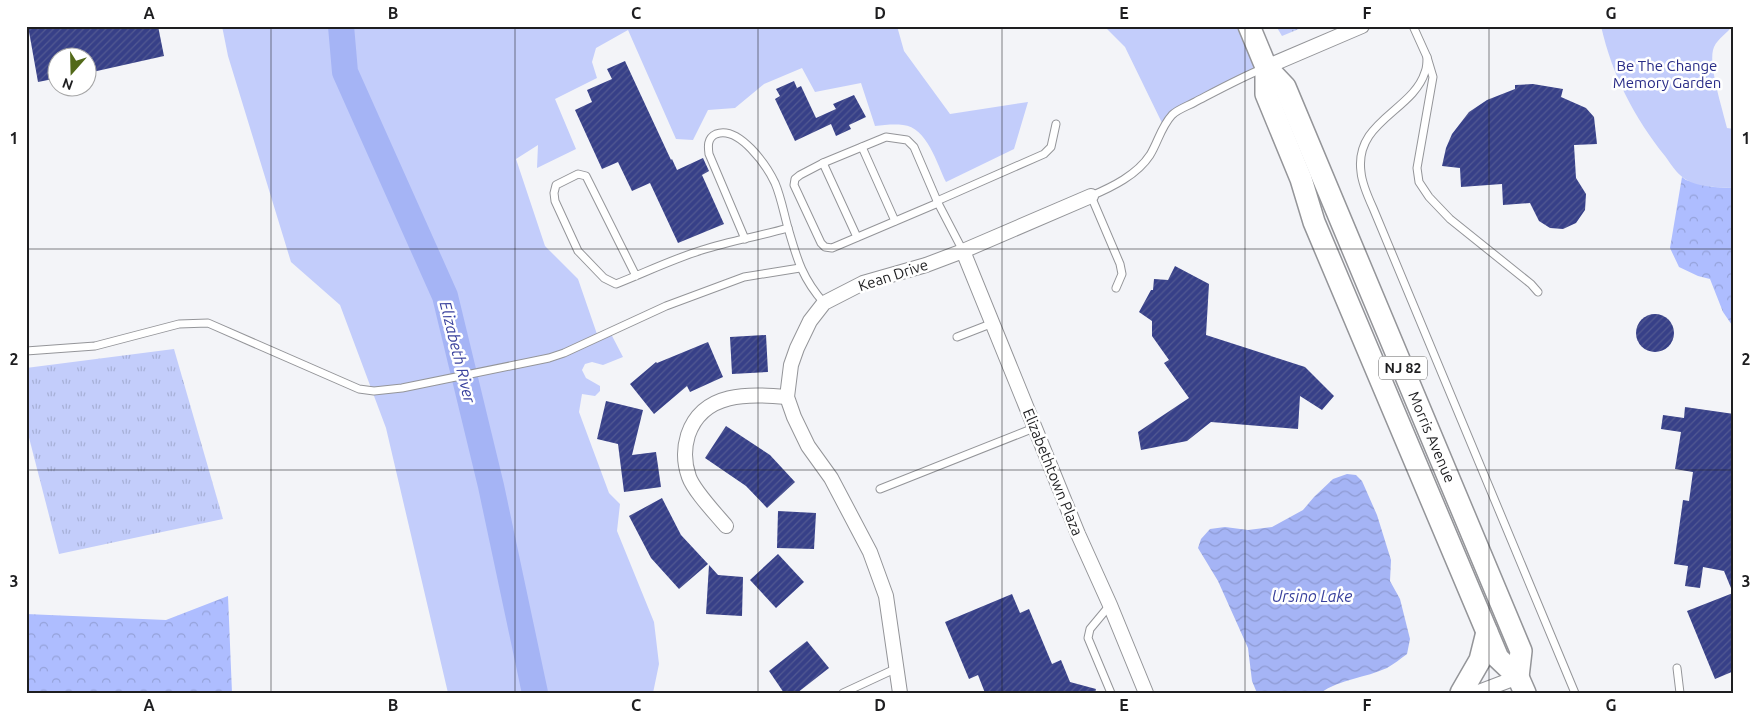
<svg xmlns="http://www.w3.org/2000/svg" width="1760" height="719" font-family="Ubuntu,sans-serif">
<defs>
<pattern id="grass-tufts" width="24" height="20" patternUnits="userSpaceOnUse" patternTransform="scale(1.25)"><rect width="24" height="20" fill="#c3cdfb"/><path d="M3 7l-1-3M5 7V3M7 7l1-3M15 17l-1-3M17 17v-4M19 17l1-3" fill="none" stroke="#a7b0d7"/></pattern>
<pattern id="forest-crowns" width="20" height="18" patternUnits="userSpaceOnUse" patternTransform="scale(1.25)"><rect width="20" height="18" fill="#aebdff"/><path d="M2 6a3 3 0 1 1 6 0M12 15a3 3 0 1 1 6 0" fill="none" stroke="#95a2da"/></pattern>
<pattern id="water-waves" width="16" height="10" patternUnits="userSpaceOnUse" patternTransform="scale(1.25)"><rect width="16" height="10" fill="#a5b4f5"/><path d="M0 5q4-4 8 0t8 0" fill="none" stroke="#8e9ad2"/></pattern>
<pattern id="building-hatch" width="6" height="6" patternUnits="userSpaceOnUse" patternTransform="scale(1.25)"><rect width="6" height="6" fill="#374088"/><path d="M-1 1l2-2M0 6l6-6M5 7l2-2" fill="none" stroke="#525992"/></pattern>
</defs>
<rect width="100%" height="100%" fill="#f3f4f8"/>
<g fill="url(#grass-tufts)">
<path d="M1276,26H1306L1282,36Z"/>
<path d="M174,349L223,519L59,554L26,426V368Z"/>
</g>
<g fill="url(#forest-crowns)">
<path d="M1682,177L1686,180L1713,187L1734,188V328L1723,312L1710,279L1698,276L1679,267L1670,248Z"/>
<path d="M228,596L232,693H26V614L166,620Z"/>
</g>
<g fill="#c3cdfb">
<path d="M222,26H897L904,51L950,114L1028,102L1014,149L946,182C937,164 927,127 903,125C894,124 884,125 875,126L861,83L815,92L802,68L764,84L735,108L708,110L693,140L676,139L628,30L596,48L592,62L597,78L555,99L576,149L537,168L538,145L516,159L545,246L578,279L598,337L610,332L623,357L603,365L592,362L585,364L582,370L586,378L600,386V391L595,396L582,394L579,412L609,493L620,504L617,531L654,622L659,664L653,693H448L386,428L340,305L291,262L228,56Z"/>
<path d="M1104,26H1248L1266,67L1173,113L1163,125L1125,47Z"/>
<path d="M1601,26H1732C1728,33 1718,38 1714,47C1707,62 1723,110 1727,128L1734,129V188C1718,187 1699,188 1685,179C1676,173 1671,164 1665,156C1634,117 1612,75 1601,26Z"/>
</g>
<path fill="url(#water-waves)" d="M1347,474L1356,475L1362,481L1377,515L1391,560L1390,581L1400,599L1410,639L1407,654C1400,659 1394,664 1387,668C1365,678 1341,679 1320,693H1257L1252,681L1248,648L1218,581L1198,548L1201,539L1210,529L1225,527L1248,530L1272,527L1303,510L1314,497L1333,479Z"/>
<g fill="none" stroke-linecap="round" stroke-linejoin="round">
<path stroke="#a5b4f5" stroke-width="26" d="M341,26L345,72L445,296L491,486L535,693"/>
</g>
<g fill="url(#building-hatch)">
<path d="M28,26H158L164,56L88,73V58H58V78L38,82Z"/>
<path d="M625,61L671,160L672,159L677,170L703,158L709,171L702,175L724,224L678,243L650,183L632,191L618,162L602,169L575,110L592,102L587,90L612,79L607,69Z"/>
<path d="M794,81L797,88L801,86L816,118L836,109L833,104L854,95L866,117L849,125L851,129L836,136L831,124L795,141L775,99L780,96L776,89Z"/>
<path d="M1533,84L1563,89L1561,97L1586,108L1594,117L1597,144L1574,145L1576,178L1586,194L1585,210L1576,223L1563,229L1550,228L1539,221L1530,203L1503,205L1502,184L1461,187L1460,168L1442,166L1446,148L1452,134L1469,112L1487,100L1515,89V85Z"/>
<path d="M1175,266L1209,284L1206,335L1305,367L1334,396L1322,410L1300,396L1298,429L1211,422L1187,441L1141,450L1138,432L1189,398L1164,363L1169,360L1152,336V321L1139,312L1151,290H1153L1154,279L1168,280Z"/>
<circle cx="1655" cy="333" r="19"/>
<path d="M766,335L768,372L732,374L730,337Z"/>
<path d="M708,342L723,377L690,392L687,386L654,414L630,384L656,362L657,363Z"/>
<path d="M606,401L643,410L632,455L656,452L661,487L624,492L618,444L597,439Z"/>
<path d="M1685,407L1734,414V671L1715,679L1687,611L1733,593L1724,571L1703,567L1700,588L1685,586L1688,566L1674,564L1683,500L1689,501L1693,472L1675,469L1681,432L1661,429L1663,415L1684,418Z"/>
<path d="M726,426L770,455L795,482L767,508L746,486L705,458Z"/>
<path d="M662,498L681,535L708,564L679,589L651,558L629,516Z"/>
<path d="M778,511L816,513L814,549L777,548Z"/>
<path d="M778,554L804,582L776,608L750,580Z"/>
<path d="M709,565L718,575L743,577L742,616L706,614Z"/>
<path d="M1012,594L1020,613L1029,609L1052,664L1061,660L1070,682L1096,689L1095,693H985L978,675L969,679L945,622Z"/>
<path d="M807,641L829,668L797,693H784L769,671Z"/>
</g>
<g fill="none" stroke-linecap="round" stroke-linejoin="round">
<defs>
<g id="service">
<path d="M1413,26L1427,57L1433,77L1417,168L1419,182L1429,197L1450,219L1531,284L1538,292"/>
<path d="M1427,57C1427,62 1427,68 1425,72C1413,111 1354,121 1361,172C1362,184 1368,197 1373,208L1575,693"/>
<path d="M862,147L895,221"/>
<path d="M823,163L857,237"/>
<path d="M937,201L1044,154L1051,147L1056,124"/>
<path d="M938,203L832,248L825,247L821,243L794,185L795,179L800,175L823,163L886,137L907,140L914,147L938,203L963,251"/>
<path d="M745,239L709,154C708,147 707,138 716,134C739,125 767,166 775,183C781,197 784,214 788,228"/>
<path d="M636,276L586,176L578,174L556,185L554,193L555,201L578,251L604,278L616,284C644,273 673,259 702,250C730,241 760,236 788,228C797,259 802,278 824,303"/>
<path d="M1116,288L1122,274L1120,264L1091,196C1112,187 1137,175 1150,155C1158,142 1161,127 1172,115C1178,109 1188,106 1195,102C1218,90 1240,78 1264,68"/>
<path d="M957,337L993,323"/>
<path d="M26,351L95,346L179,324L208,323L359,389L374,391L402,388L549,358L564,353L666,306L744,277L800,268"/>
<path d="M880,489L1034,428"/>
<path d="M1110,605L1090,629L1088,638L1111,693"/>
<path d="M1677,668L1680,693"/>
<path d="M843,693L897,668"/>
</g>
<g id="minor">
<path d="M1266,67L1362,26"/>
<path d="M963,251L1078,534L1110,605L1146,693"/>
<path d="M726,526C716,514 694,491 689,477C684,463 684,448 688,435C703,391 749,394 787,397"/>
<path d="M900,693L886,596L870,552L831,478L808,446L794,417L787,397L791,365L797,348L810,321L824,303L863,283L926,265L963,251L1091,196"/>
<path d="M1476,693L1518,677"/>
</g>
<g id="primary">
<path d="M1249,26L1266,67V94L1301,179L1314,222L1498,658L1518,677L1525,693"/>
<path d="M1266,67L1285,87L1521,651L1518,677"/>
<path d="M1461,693L1480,660L1487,632"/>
</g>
</defs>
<use href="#service" stroke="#949599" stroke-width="9"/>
<use href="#minor" stroke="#949599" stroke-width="16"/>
<use href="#primary" stroke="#949599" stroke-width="24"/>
<use href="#service" stroke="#fff" stroke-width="7"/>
<use href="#minor" stroke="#fff" stroke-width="14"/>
<use href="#primary" stroke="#fff" stroke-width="21"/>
</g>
<path fill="none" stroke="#1e1e20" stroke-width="1" stroke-opacity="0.55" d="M271,26V693M515,26V693M758,26V693M1002,26V693M1245,26V693M1489,26V693M26,249H1734M26,470H1734"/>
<g text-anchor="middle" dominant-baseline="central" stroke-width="5" stroke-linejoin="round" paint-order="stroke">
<rect fill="#fff" stroke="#626263" stroke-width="1" x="1379" y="356.5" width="48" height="23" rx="4"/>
<g font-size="14" font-weight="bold" fill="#1e1e20">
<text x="1403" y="368">NJ 82</text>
</g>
<g font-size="15" fill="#292c87" stroke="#fff">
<text x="1667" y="65">Be The Change<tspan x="1667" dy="17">Memory Garden</tspan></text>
</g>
<g font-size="15" fill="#1e1e20" stroke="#fff">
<text transform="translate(893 275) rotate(-18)">Kean Drive</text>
<text transform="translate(1432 437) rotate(67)">Morris Avenue</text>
<text transform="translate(1053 472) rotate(68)">Elizabethtown Plaza</text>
</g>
<g font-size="16" font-style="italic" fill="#39419d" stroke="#fff">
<text transform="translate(458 352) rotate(76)">Elizabeth River</text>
<text x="1312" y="596">Ursino Lake</text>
</g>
</g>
<rect width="1760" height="719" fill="none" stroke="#ffffff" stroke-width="55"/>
<g transform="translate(72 72) rotate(200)"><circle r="24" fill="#ffffff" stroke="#a5a5a6"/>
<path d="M0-4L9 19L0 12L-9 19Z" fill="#526919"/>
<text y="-8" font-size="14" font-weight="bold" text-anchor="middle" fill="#1e1e20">N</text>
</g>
<rect x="28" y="28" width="1704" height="664" fill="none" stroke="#1e1e20" stroke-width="2"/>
<g font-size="16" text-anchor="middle" font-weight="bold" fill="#1e1e20">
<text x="149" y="19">A</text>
<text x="393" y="19">B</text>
<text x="636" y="19">C</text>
<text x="880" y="19">D</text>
<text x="1124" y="19">E</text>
<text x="1367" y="19">F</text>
<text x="1611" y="19">G</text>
<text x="14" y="144">1</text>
<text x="1746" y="144">1</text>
<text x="14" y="365">2</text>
<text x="1746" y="365">2</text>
<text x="14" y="587">3</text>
<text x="1746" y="587">3</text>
<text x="149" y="711">A</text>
<text x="393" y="711">B</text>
<text x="636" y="711">C</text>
<text x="880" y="711">D</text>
<text x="1124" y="711">E</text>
<text x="1367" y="711">F</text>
<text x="1611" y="711">G</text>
</g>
</svg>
